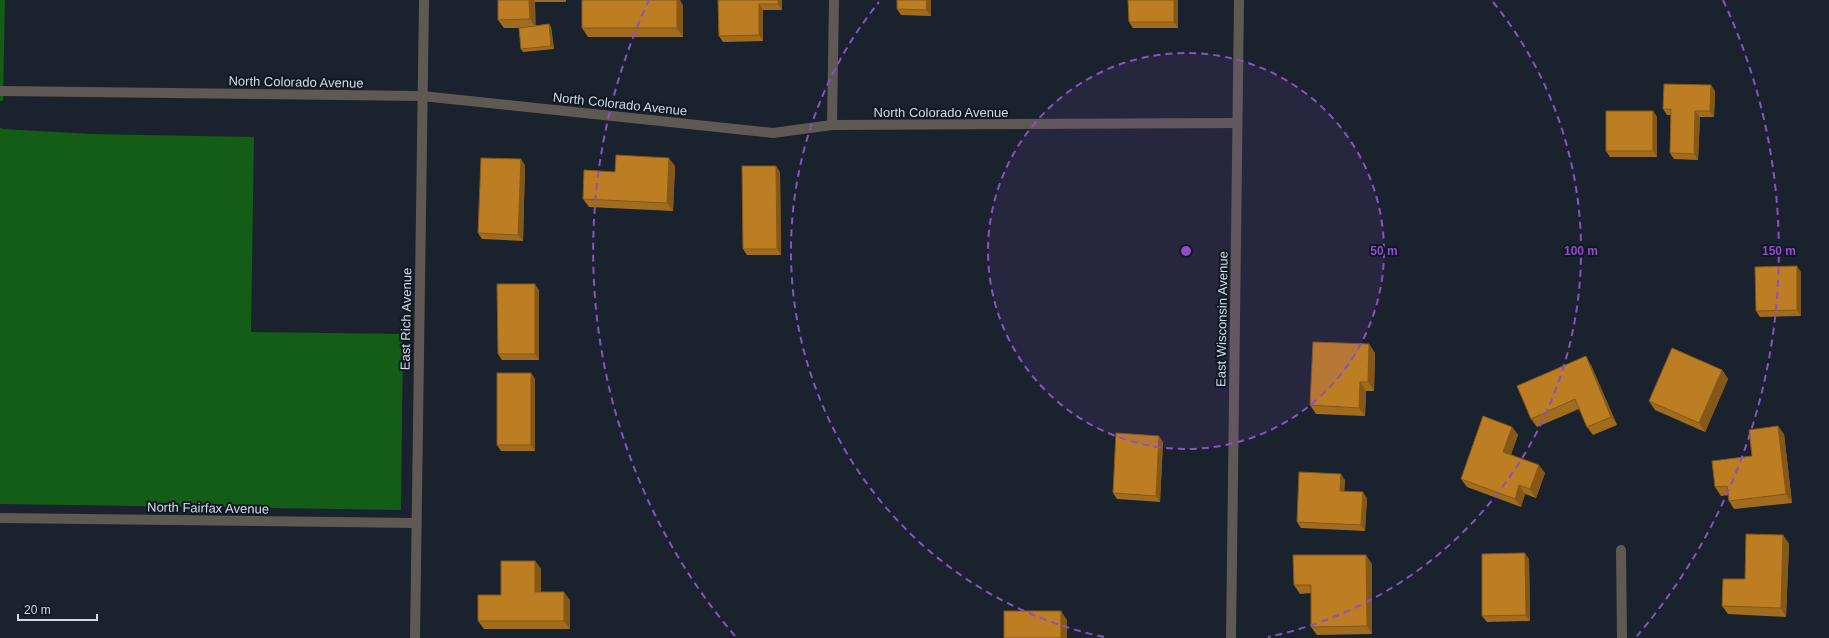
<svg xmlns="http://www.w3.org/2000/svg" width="1829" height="638" font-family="Helvetica,sans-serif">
<rect width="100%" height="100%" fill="#19222d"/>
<g fill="#135d16">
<path d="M0,0H5L3,101H0Z"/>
<path d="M0,128L3,129L91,134L254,137L251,332L403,334L401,510L0,504Z"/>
</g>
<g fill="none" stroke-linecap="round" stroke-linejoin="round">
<g stroke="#5e5953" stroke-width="10">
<path d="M0,91L422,96L773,133L832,125L1237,123"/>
<path d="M832,125L834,0"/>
<path d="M0,518L416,523"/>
<path d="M1621,550L1622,638"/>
<path d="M415,638L424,0"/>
<path d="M1231,638L1239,0"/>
</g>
</g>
<g fill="#a26c1e">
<path d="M498,0H566V2H535V26L549,24L551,27L554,49L523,52L521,49L519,28H504L498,20Z"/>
<path d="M718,0H782V10H763V41L723,42L719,36Z"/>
<path d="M931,0V16L901,15L897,9Z"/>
<path d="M1128,0H1178V28H1133L1129,22Z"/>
<path d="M683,5V37H588L582,28Z"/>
<path d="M1715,91L1714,117H1700L1698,160L1674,159L1670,153L1671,115H1667L1663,109Z"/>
<path d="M1653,111L1657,117V157H1610L1606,151Z"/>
<path d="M525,165L523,241L482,239L478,233Z"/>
<path d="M675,166L673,211L589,207L583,199L615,172Z"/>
<path d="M780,172L781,255H747L743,249Z"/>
<path d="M1801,272V316L1760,317L1756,311Z"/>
<path d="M539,290V360H502L498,354Z"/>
<path d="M1369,344L1375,353L1374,391H1366L1365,416L1316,414L1310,405Z"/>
<path d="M1591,365L1617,425L1593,435L1587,427L1579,409L1537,427L1531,419Z"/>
<path d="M1722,370L1728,379L1705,432L1655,410L1649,401Z"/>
<path d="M531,373L535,379V451H501L497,445Z"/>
<path d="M1512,427L1518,435L1511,454L1545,473L1536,498L1525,494L1521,507L1467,487L1461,479Z"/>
<path d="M1784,434L1792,503L1734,509L1729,501L1728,495L1721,496L1715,487L1752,456Z"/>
<path d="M1163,442L1160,502L1117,499L1113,493Z"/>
<path d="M1345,480L1344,491L1367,498L1365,531L1301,528L1297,522Z"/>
<path d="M1783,535L1789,544L1786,617L1728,614L1722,606Z"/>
<path d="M1529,559L1530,621L1487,622L1482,616Z"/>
<path d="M535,561L541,569V592L570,600V629H484L478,621L501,595Z"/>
<path d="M1372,564V634L1317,635L1311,627V593L1300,594L1294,585Z"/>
</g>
<g fill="#845818">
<path d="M529,0H534L535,2L536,28L530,19Z"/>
<path d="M677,0H680L683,5V37L677,28Z"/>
<path d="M778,0H782V10L778,4Z"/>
<path d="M927,0H931V16L926,10Z"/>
<path d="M1174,0H1178V28L1174,22Z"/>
<path d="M759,4L763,10V41L759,35Z"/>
<path d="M549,24L551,27L554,49L551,46Z"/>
<path d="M1711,85L1715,91L1714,117L1710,111Z"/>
<path d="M1653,111L1657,117V157L1653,151Z"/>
<path d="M1695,111L1700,117L1698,160L1694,154Z"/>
<path d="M669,158L675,166L673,211L667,203Z"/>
<path d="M521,159L525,165L523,241L518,235Z"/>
<path d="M776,166L780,172L781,255L777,249Z"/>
<path d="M1797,266L1801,272V316L1797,310Z"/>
<path d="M535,284L539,290V360L535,354Z"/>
<path d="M1369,344L1375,353L1374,391L1368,382Z"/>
<path d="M1586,356L1591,365L1617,425L1611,417Z"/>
<path d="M1722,370L1728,379L1705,432L1699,423Z"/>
<path d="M531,373L535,379V451L531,445Z"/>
<path d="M1360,382L1366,391L1365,416L1359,408Z"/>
<path d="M1778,426L1784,434L1792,503L1786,494Z"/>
<path d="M1512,427L1518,435L1509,460L1503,452Z"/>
<path d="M1159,436L1163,442L1160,502L1156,496Z"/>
<path d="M1539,465L1545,473L1536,498L1530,489Z"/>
<path d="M1341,474L1345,480L1344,496L1340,491Z"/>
<path d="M1519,485L1525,494L1521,507L1515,499Z"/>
<path d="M1363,492L1367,498L1365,531L1361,525Z"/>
<path d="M1783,535L1789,544L1786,617L1781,608Z"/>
<path d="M1525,553L1529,559L1530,621L1526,615Z"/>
<path d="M1366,555L1372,564V634L1367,626Z"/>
<path d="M535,561L541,569V600L535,592Z"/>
<path d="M564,592L570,600V629L564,621Z"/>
<path d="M1061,611L1067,620V638H1061Z"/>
</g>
<g fill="#bc7d23" stroke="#845818">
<path d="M498,0H529L530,19L498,20Z"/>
<rect x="582" y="0" width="95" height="28"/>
<path d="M718,0H778V4H759V35L719,36Z"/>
<path d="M897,0H927L926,10L897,9Z"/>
<path d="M1128,0H1174V22H1129Z"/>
<path d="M549,24L551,46L521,49L519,28Z"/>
<path d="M1664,84L1711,85L1710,111H1695L1694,154L1670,153L1671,109H1663Z"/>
<rect x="1606" y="111" width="47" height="40"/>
<path d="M616,155L669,158L667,203L583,199L584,170L615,172Z"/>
<path d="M481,158L521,159L518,235L478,233Z"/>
<path d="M742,166H776L777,249H743Z"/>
<path d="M1797,266V310L1756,311L1755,267Z"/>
<path d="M497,284H535V354H498Z"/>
<path d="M1313,342L1369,344L1368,382H1360L1359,408L1310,405Z"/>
<path d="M1672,348L1722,370L1699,423L1649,401Z"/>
<path d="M1586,356L1611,417L1587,427L1575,399L1531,419L1517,386Z"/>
<rect x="497" y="373" width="34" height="72"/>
<path d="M1483,416L1512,427L1503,452L1539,465L1530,489L1519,485L1515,499L1461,479Z"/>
<path d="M1778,426L1786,494L1729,501L1727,486L1715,487L1712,461L1752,456L1749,430Z"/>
<path d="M1116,433L1159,436L1156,496L1113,493Z"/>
<path d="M1299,472L1341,474L1340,491L1363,492L1361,525L1297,522Z"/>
<path d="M1746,534L1783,535L1781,608L1722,606L1723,579H1745Z"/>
<path d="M1525,553L1526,615L1482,616V554Z"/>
<path d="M1293,555H1366L1367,626L1311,627V585H1294Z"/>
<path d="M501,561H535V592H564V621H478V595H501Z"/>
<rect x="1004" y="611" width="57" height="27"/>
</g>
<circle cx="1186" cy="251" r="198" fill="#8d4fc6" fill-opacity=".12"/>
<g fill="none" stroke="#8d4fc6" stroke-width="2" stroke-dasharray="7 5">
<circle cx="1186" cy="251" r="198"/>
<path d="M1104 637A395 395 0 0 1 879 2M1493 2A395 395 0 0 1 1268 637"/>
<path d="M735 636A593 593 0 0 1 649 0M1723 0A593 593 0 0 1 1637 636"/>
</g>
<g text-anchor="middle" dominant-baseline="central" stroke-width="4" stroke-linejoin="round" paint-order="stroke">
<g font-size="13" fill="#d6dce4" stroke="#101923">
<text transform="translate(296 82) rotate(1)">North Colorado Avenue</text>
<text transform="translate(620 104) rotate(6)">North Colorado Avenue</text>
<text x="941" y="112">North Colorado Avenue</text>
<text transform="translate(406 319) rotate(-89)">East Rich Avenue</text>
<text transform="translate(1222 319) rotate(-89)">East Wisconsin Avenue</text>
<text transform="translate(208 508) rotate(1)">North Fairfax Avenue</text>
</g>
</g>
<circle cx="1186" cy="251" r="6" fill="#8d4fc6" stroke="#101923" stroke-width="2"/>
<g font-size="12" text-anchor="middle" font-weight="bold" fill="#8d4fc6" stroke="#101923" stroke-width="4" stroke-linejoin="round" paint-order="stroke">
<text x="1384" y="255">50 m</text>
<text x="1581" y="255">100 m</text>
<text x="1779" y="255">150 m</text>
</g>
<path d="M18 614v6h79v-6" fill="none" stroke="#d6dce4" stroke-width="2"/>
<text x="24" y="614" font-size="12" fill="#d6dce4" stroke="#101923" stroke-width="3" paint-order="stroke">20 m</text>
</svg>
